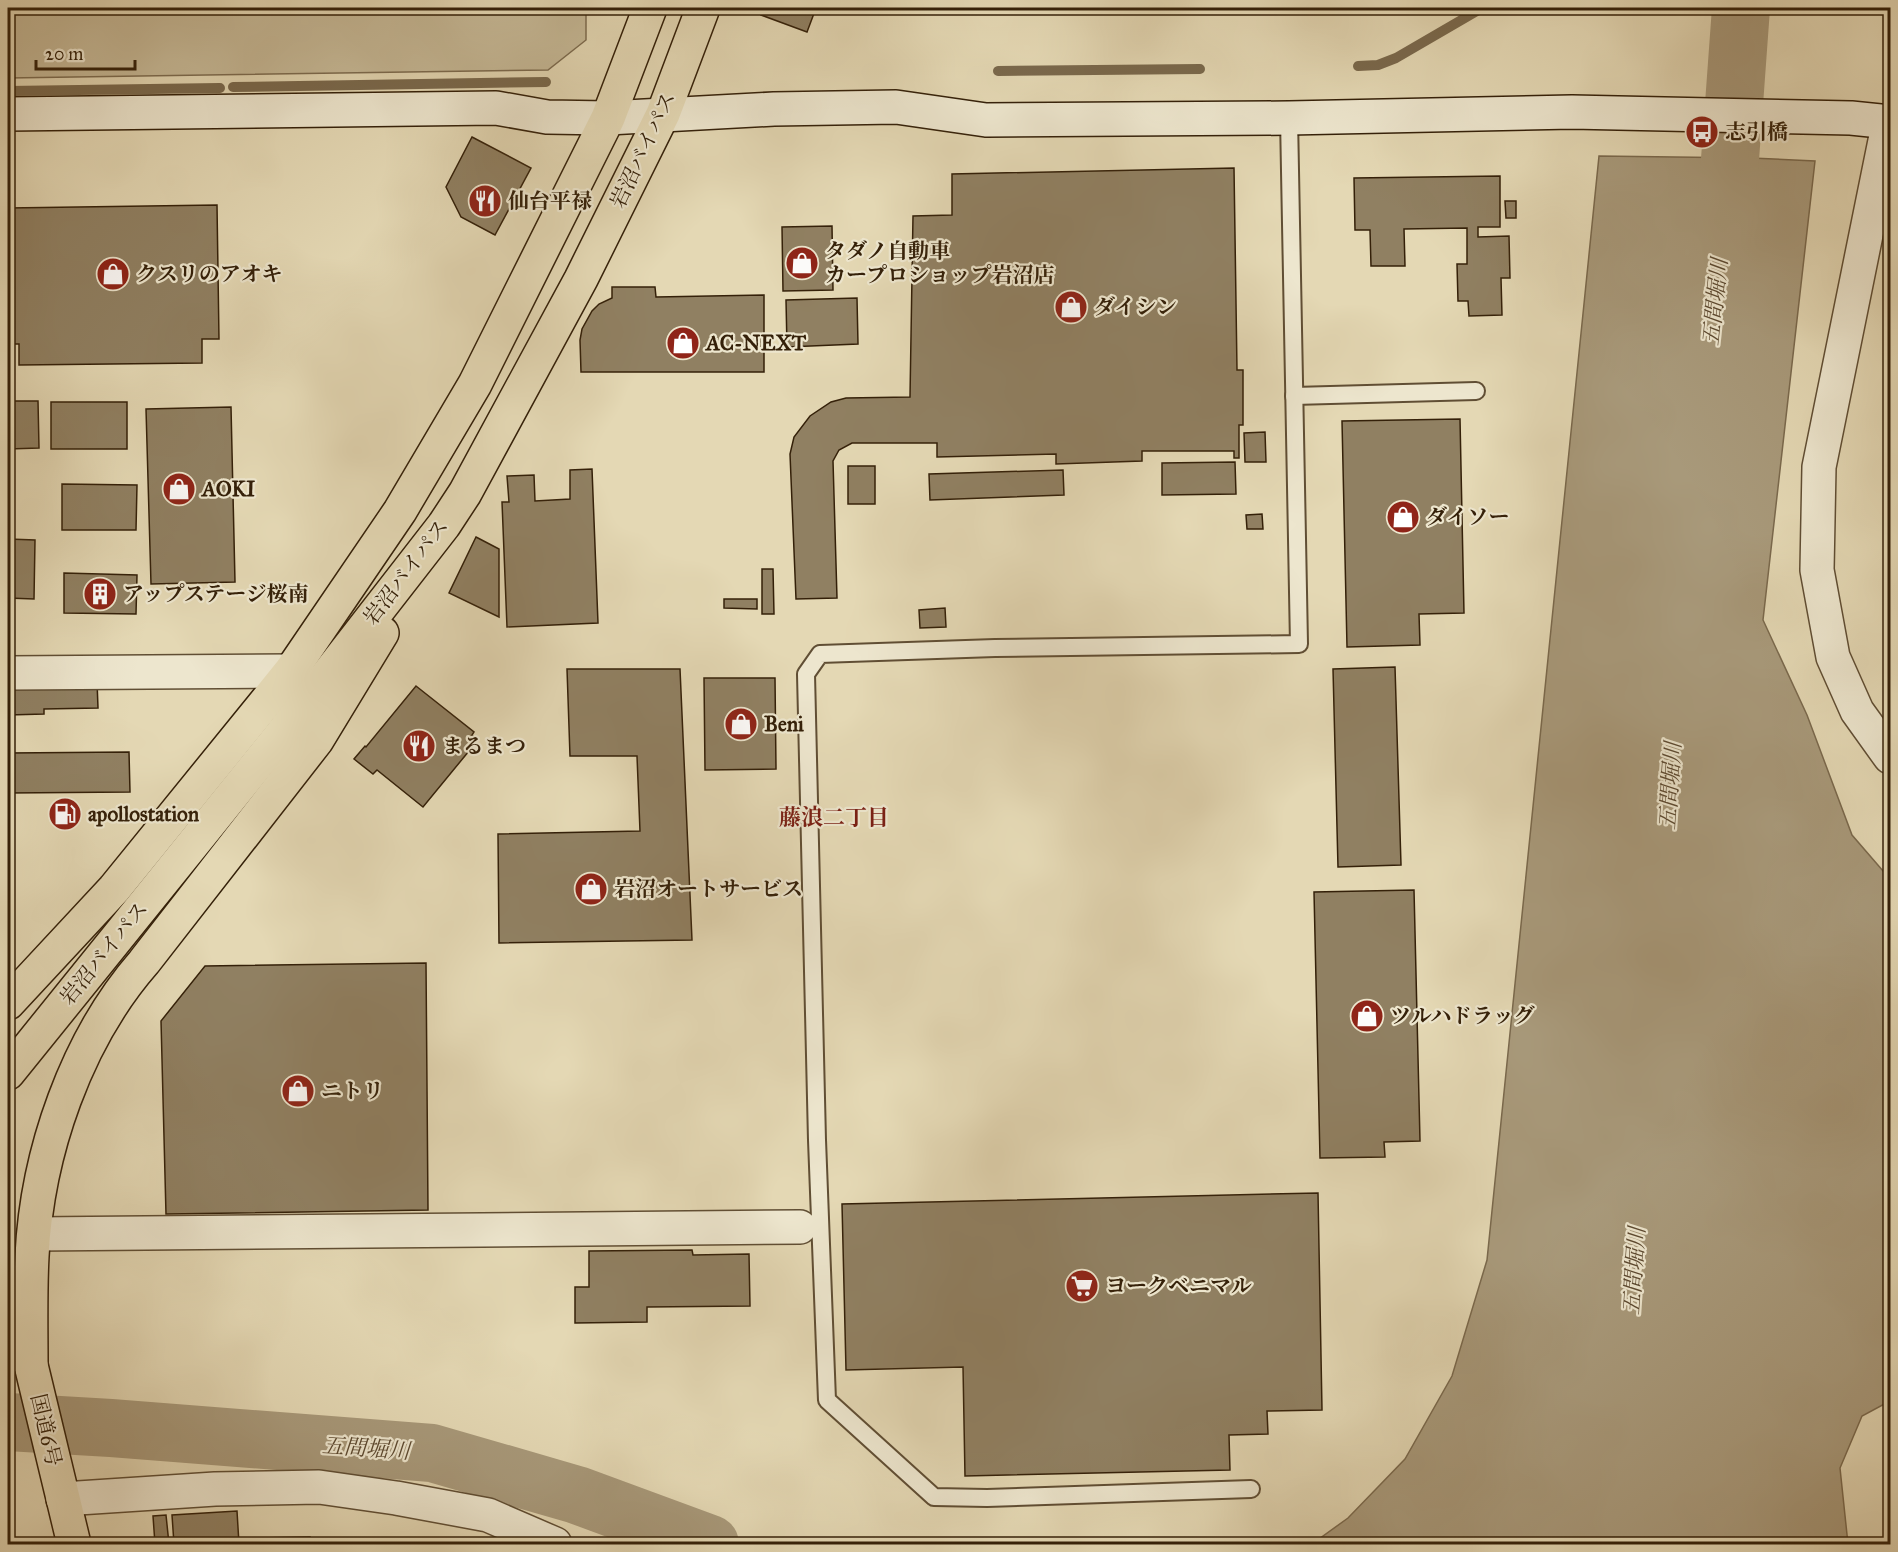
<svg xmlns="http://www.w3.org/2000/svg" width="1898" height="1552" font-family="'IM FELL Great Primer','Noto Serif JP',serif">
<rect width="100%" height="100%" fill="#e4d8b4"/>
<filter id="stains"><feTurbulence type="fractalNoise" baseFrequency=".00333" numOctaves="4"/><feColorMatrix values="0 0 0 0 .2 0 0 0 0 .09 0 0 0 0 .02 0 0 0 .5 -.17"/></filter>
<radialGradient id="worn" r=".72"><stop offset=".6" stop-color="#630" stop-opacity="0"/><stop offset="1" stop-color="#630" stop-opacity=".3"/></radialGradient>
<path fill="#c6b997" stroke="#7d6c50" stroke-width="1.5" d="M8,8H586V40L548,70L8,78Z"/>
<path fill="#a8997a" stroke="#7a694d" stroke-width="1.5" d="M1599,156L1751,158L1815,161L1763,620L1807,715L1852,835L1890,879V1401L1862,1416L1840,1468L1848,1544H1312L1348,1518L1405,1459L1452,1376L1487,1260Z"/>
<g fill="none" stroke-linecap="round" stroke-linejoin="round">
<g stroke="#7a694d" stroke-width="10">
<path d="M1358,66L1378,65L1396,58L1482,8"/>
<path d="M998,71L1200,69"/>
<path d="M233,87L546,82"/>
<path d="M8,91L220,88"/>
</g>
<g stroke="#a8997a" stroke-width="58">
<path d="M1722,236L1729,173L1741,8"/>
<path d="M8,1422L111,1428L432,1453L577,1495L710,1544"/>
</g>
</g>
<g fill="#908062" stroke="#342009" stroke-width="1.5">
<path d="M764,8H816L807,32L761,15Z"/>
<path d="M472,137L531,168L495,235L461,217L446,187Z"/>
<path d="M1234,168L1237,370H1243V425H1239V458H1234V451H1142V461L1056,464V454L937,457V443H852L839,450L833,461L837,598L796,599L790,454L794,437L810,416L831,402L846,398L910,397L913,216L952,215V174Z"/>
<path d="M1500,176V227H1478V237L1509,236L1510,278H1501L1502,315L1469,316L1468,301H1458L1457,264H1467V228L1404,229L1405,266H1371L1370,230H1355L1354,178Z"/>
<path d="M1505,201H1516V218H1506Z"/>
<path d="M217,205L219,339H202V363L19,365V344H8V208Z"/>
<path d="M832,226L833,290L783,291L782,227Z"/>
<path d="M612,287H655L656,297L764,295V372H581L580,340L582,329L592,311L599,304L612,298Z"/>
<path d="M857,298L858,344L787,347L786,300Z"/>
<path d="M8,401H38L39,448L8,449Z"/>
<rect x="51" y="402" width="76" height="47"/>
<path d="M231,407L235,582L151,584L146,409Z"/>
<path d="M1460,419L1464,613L1419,614L1420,645L1347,647L1342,421Z"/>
<path d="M1265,432L1266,462H1245L1244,433Z"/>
<path d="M1235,462L1236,494L1162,495V463Z"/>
<rect x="848" y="466" width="27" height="38"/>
<path d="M592,469L598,623L507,627L502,502H509L507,476L534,475L535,501L570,499V470Z"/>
<path d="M1063,470L1064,495L930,500L929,474Z"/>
<path d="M62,484L137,485L136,530H62Z"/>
<path d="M1262,514L1263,529H1247L1246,515Z"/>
<path d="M476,537L499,549V617L449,593Z"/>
<path d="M8,539L35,540L34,599L8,598Z"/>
<path d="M762,569H773L774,614H762Z"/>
<path d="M64,573L137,575L136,614L64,613Z"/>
<path d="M724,599H757V609L724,608Z"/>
<path d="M945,608L946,627L920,628L919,610Z"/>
<path d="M1395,667L1401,865L1338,867L1333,669Z"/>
<path d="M567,669H680L692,940L499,943L498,834L640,831L637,756H570Z"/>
<path d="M704,678H775L776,769L705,770Z"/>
<path d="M97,681L98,708L44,709V714L8,715V682Z"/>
<path d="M416,686L474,732L472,735L478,740L423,807L377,770L373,774L354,759L365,746L366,747Z"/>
<path d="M129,752L130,792L8,793V753Z"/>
<path d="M1414,890L1420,1141L1384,1142L1385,1157L1320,1158L1314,892Z"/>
<path d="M426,963L428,1210L166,1214L161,1021L205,966Z"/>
<path d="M1318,1193L1322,1410L1267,1411L1268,1434L1229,1435L1230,1470L965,1476L963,1367L846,1370L842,1204Z"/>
<path d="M692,1250L693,1255L749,1254L750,1306L647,1307V1322L575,1323V1287H589V1251Z"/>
<path d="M237,1511L239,1544H174L172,1515Z"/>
<path d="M166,1515L169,1544H155L153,1516Z"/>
<path d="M310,1537V1544H252V1538Z"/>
<rect x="345" y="1543" width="61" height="1"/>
</g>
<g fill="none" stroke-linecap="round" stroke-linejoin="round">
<defs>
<g id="lane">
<path d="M1294,396L1476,391"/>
<path d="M1251,1489L987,1498L934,1497L827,1400L817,1140L806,674L820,654L995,648L1299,644L1289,118"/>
</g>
<g id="street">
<path d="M1889,121L1819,467L1817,570L1833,657L1857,711L1890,757"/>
<path d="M8,673L291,671"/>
<path d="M35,1234L800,1227"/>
<path d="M63,1499L215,1489L319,1487L396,1498L488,1515L555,1544"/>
</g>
<path id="secondary" d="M8,114L496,108L547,117L608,118L774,109L896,107L986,120L1289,118L1572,112L1851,118L1890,122"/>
<g id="highway">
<path d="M8,1003L114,889L291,671L400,511L475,384L608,118L650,8"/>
<path d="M8,1073L280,736L444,525L465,493L581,279L663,114L703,8"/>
<path d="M8,1319L31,1365L74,1544"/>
<path d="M31,1365C31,1329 30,1292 32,1256C37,1153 76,1040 144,962L317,740L382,633"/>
</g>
</defs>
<use href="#lane" stroke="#604e34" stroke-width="20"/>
<use href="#street" stroke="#604e34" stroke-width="36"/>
<use href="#secondary" stroke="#342009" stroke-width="36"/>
<use href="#highway" stroke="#342009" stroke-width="36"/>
<use href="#lane" stroke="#ede6ce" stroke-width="16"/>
<use href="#street" stroke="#ede6ce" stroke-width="33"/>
<use href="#secondary" stroke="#ede6ce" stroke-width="33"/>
<use href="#highway" stroke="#e4d8b4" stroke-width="33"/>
</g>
<defs>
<symbol id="bus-disc" viewBox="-11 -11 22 22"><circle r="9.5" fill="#8f2418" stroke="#ede6ce"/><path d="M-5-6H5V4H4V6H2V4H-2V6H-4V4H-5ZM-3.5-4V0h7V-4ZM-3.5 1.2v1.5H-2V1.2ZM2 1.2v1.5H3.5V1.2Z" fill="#fff"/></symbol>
<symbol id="restaurant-disc" viewBox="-11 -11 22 22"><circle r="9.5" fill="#8f2418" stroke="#ede6ce"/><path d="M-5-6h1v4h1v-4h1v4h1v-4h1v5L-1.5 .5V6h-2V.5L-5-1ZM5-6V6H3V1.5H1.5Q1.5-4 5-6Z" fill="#fff"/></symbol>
<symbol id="shop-disc" viewBox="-11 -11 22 22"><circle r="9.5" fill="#8f2418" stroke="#ede6ce"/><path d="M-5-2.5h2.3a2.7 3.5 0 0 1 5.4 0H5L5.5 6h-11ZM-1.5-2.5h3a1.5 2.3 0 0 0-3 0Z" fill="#fff"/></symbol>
<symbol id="building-disc" viewBox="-11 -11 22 22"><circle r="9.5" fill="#8f2418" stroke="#ede6ce"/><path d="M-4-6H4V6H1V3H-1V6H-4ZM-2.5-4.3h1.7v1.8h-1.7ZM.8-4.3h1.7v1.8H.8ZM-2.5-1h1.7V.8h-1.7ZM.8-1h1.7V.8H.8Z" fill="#fff"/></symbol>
<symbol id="fuel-disc" viewBox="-11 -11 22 22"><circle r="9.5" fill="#8f2418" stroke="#ede6ce"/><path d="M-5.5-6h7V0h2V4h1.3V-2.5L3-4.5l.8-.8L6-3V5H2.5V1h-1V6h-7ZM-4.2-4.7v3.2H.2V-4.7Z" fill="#fff"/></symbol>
<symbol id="supermarket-disc" viewBox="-11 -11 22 22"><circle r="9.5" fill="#8f2418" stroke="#ede6ce"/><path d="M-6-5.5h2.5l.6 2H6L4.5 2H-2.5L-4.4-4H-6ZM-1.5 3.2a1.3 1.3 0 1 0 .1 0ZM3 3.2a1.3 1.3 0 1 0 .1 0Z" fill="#fff"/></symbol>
</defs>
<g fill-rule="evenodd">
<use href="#bus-disc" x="1683" y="113" width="38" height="38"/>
<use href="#restaurant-disc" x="466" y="182" width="38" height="38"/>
<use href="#shop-disc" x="783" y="244" width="38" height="38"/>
<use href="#shop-disc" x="94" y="255" width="38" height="38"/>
<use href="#shop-disc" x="1052" y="288" width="38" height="38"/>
<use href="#shop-disc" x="664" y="324" width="38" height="38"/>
<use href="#shop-disc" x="160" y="470" width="38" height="38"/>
<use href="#shop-disc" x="1384" y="498" width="38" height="38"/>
<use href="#building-disc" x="81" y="575" width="38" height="38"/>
<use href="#shop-disc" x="722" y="705" width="38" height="38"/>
<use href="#restaurant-disc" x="400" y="727" width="38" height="38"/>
<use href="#fuel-disc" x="46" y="795" width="38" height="38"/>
<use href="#shop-disc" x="572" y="870" width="38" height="38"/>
<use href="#shop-disc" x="1348" y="997" width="38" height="38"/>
<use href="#shop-disc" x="279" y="1072" width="38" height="38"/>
<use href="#supermarket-disc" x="1063" y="1267" width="38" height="38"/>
</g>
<g text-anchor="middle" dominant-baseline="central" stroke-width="4.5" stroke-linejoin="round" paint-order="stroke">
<g font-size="21" font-weight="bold" fill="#342009" stroke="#ede6ce" text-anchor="start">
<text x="1725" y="132">志引橋</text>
<text x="508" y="201">仙台平禄</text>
<text x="825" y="251">タダノ自動車<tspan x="825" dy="24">カープロショップ岩沼店</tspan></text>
<text x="136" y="274">クスリのアオキ</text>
<text x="1094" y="307">ダイシン</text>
<text x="706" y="343">AC-NEXT</text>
<text x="202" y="489">AOKI</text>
<text x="1426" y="517">ダイソー</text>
<text x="123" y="594">アップステージ桜南</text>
<text x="764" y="724">Beni</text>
<text x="442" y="746">まるまつ</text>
<text x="88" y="814">apollostation</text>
<text x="614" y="889">岩沼オートサービス</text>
<text x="1390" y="1016">ツルハドラッグ</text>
<text x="321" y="1091">ニトリ</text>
<text x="1105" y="1286">ヨークベニマル</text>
</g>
<g font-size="21" fill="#342009" stroke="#ede6ce">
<text transform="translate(643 150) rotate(-65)">岩沼バイパス</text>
<text transform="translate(406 572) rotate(-53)">岩沼バイパス</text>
<text transform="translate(104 953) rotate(-51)">岩沼バイパス</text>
<text transform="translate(46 1430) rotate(77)">国道6号</text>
</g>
<g font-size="22" font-style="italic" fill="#5d4a31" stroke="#ede6ce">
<text transform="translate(1715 302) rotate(-84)">五間堀川</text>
<text transform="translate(1670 786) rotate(-86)">五間堀川</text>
<text transform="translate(1634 1271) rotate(-86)">五間堀川</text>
<text transform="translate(366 1448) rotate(4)">五間堀川</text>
</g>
<g font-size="22" font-weight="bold" fill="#7a1f14" stroke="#ede6ce">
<text x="834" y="817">藤浪二丁目</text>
</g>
</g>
<rect width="1898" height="1552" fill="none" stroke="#e4d8b4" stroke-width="30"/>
<rect x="9" y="9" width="1880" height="1534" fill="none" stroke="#342009" stroke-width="3"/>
<rect x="15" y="15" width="1868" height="1522" fill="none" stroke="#342009" stroke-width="1.5"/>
<path d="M36 60v9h99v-9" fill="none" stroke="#342009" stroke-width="3"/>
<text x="45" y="60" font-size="18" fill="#342009" stroke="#ede6ce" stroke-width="4.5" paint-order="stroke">20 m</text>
<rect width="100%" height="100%" filter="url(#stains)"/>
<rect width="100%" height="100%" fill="url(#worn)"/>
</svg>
